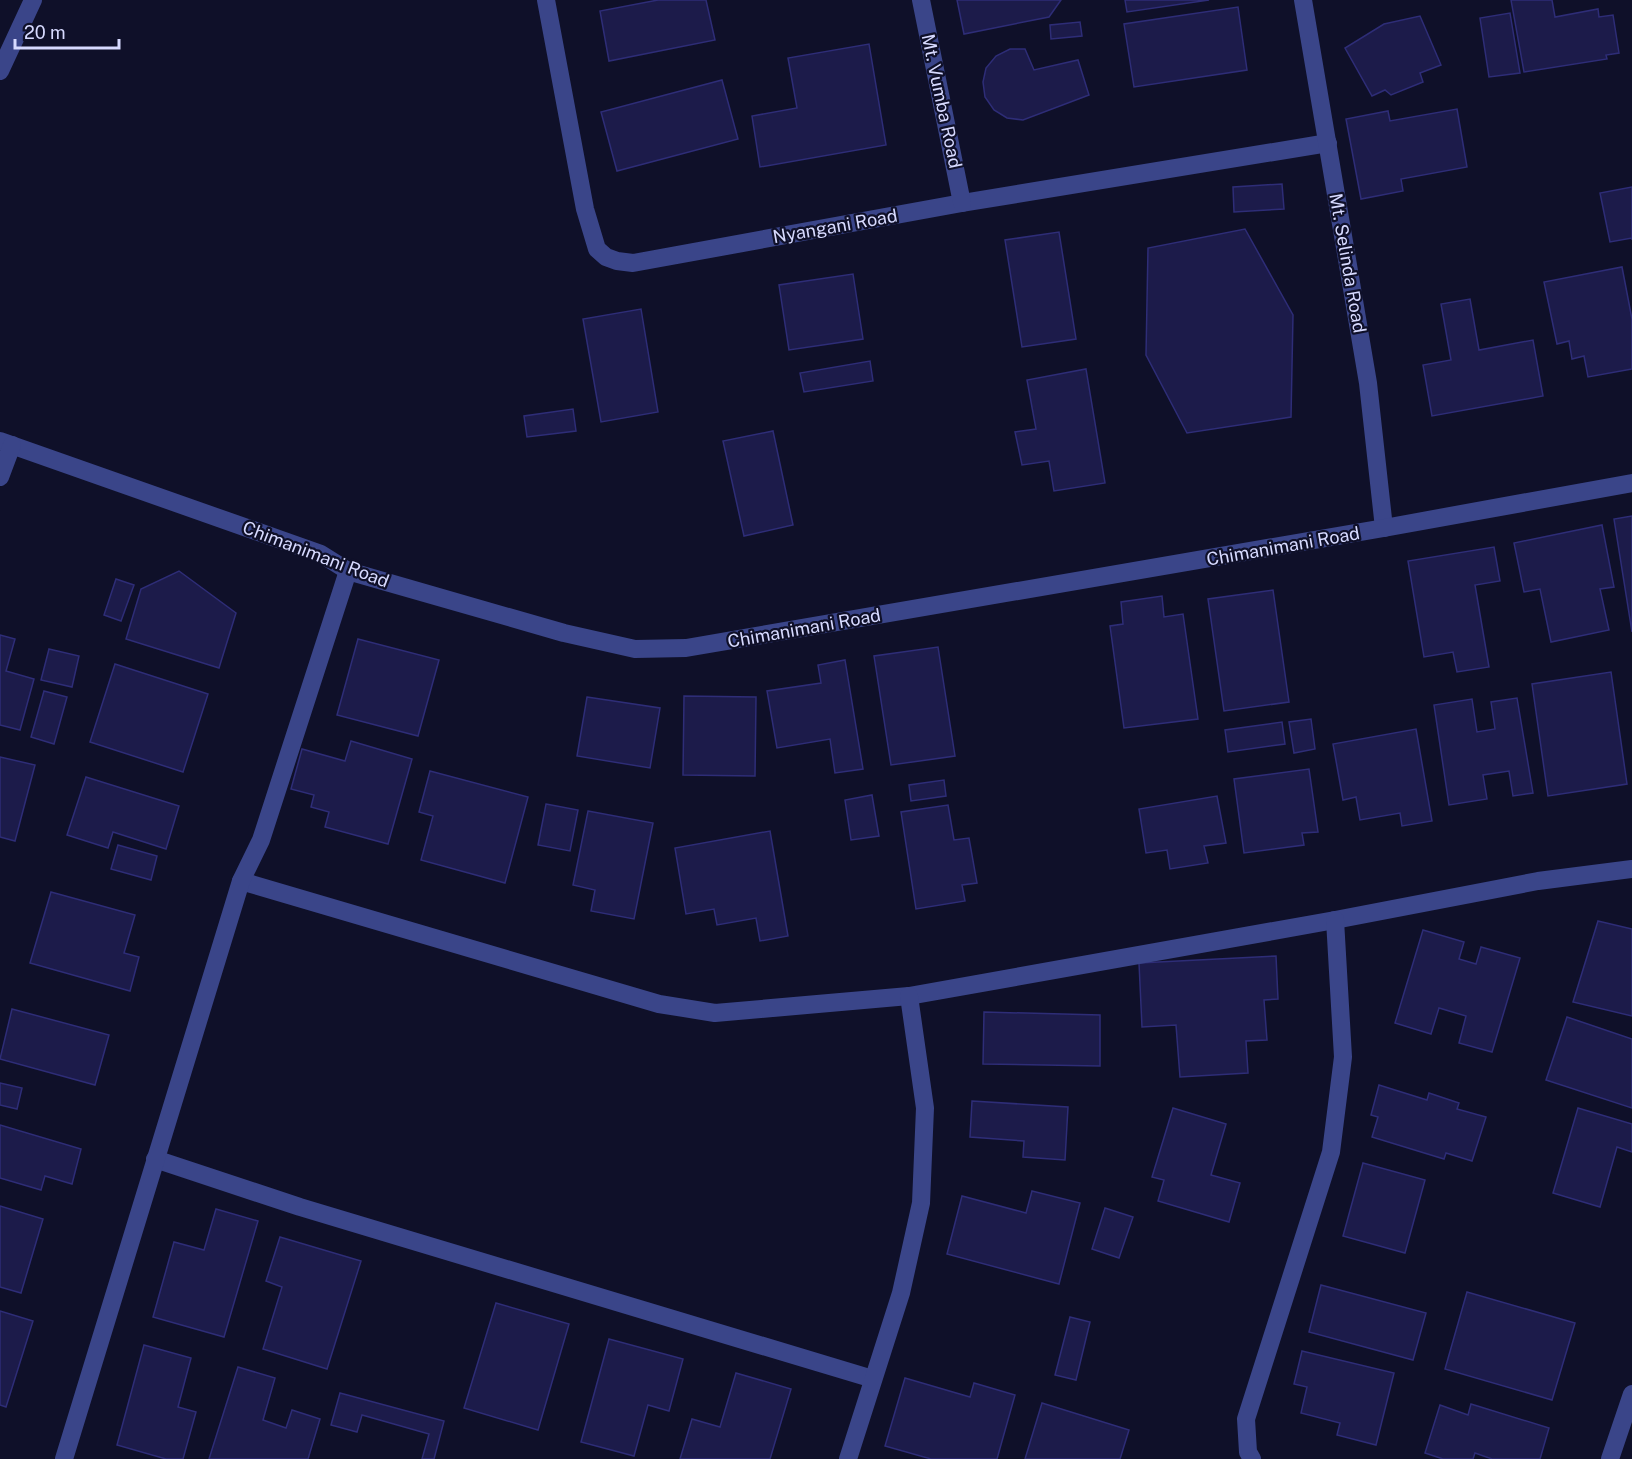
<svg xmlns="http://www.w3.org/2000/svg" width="1632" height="1459" font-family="'Public Sans',sans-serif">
<rect width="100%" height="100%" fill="#0f1029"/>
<g fill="#1c1b4a" stroke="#2e2d77" stroke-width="1.5">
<path d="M658,0H706L715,40L609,61L600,11Z"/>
<path d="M957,0H1061L1049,17L964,34Z"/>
<path d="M1125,0H1209L1127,12Z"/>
<path d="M1511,0H1552L1555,17L1598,9L1599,17L1613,15L1619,53L1606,55L1607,59L1524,72Z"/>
<path d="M1238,7L1247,70L1134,87L1124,24Z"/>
<path d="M1510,13L1520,73L1489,77L1480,18Z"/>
<path d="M1420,16L1441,65L1420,73L1423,82L1391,95L1385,90L1372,96L1345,48L1384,24Z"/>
<path d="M1080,22L1082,36L1051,39L1050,25Z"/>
<path d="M869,44L886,145L760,167L752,116L797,108L788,58Z"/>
<path d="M1010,49H1025L1034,70L1078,60L1089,95L1023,120L1007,118L994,110L985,97L983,82L986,68L996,56Z"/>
<path d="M722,80L738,139L617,171L601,112Z"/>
<path d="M1457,109L1467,167L1401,179L1403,191L1361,199L1346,119L1388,111L1390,121Z"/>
<path d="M1282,184L1284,209L1234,212L1233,187Z"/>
<path d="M1632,187V240V238L1610,242L1600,193Z"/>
<path d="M1245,229L1293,315L1291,417L1187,433L1146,355L1148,248Z"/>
<path d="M1059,232L1076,339L1022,347L1005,240Z"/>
<path d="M1622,267L1632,319V369L1588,377L1584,356L1572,359L1569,341L1557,344L1544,282Z"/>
<path d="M853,274L863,339L789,350L779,285Z"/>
<path d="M1470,299L1479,350L1533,340L1543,396L1432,416L1423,365L1451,360L1441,304Z"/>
<path d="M641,309L658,412L601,422L583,319Z"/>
<path d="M870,361L873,381L804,392L800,373Z"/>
<path d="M1086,369L1105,483L1054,491L1049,461L1022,465L1015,432L1036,429L1027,380Z"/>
<path d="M573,409L576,431L527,437L524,416Z"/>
<path d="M773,431L793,525L744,536L723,441Z"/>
<path d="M1632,516V632L1614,519Z"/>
<path d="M1602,525L1614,587L1600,589L1609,630L1551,642L1540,589L1524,592L1514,543Z"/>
<path d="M1494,547L1500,581L1475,585L1489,667L1457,672L1453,652L1424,657L1408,561Z"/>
<path d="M179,571L236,613L219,668L126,639L141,589Z"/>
<path d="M116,579L134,585L121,621L104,615Z"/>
<path d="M1273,590L1289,702L1224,711L1208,599Z"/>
<path d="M1162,596L1164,617L1183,614L1198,719L1124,728L1110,626L1123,624L1121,602Z"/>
<path d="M0,635L15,639L6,671L34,679L20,730L0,725Z"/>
<path d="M358,639L439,660L418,736L337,715Z"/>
<path d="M938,647L955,756L891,765L874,656Z"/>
<path d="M49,649L79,656L72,687L41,680Z"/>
<path d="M845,660L863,769L835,773L830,739L777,748L767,691L821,683L818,665Z"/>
<path d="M115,664L208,694L183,772L90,742Z"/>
<path d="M1611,672L1627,784L1548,796L1532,684Z"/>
<path d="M44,691L67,697L54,744L31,737Z"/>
<path d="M684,696L756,697L755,776L683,775Z"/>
<path d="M587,697L660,708L650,768L577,756Z"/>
<path d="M1517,698L1533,793L1513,796L1509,771L1483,775L1487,799L1449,805L1434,705L1472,699L1477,732L1495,729L1491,702Z"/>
<path d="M1311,719L1315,749L1294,753L1289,722Z"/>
<path d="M1282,722L1285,744L1228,752L1225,730Z"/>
<path d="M1416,729L1432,821L1402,826L1400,813L1360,820L1356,797L1343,800L1333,744Z"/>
<path d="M351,741L412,759L388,844L325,827L329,812L311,807L314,795L291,789L302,749L345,761Z"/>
<path d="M0,757L35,765L15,841L0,837Z"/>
<path d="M1309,769L1318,832L1302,833L1304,845L1244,853L1234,779Z"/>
<path d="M430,771L528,797L505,883L421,860L433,816L419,812Z"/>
<path d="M86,777L179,806L166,849L113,832L108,848L67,835Z"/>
<path d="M944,780L946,796L911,801L909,785Z"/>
<path d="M872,795L879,836L851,840L845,800Z"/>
<path d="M1217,796L1226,843L1204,846L1208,863L1170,869L1167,850L1146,853L1139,809Z"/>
<path d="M546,804L578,810L570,851L538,845Z"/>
<path d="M948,805L954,840L969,838L977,883L962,885L965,901L916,909L901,812Z"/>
<path d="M588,811L653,823L634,919L591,911L595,890L573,885Z"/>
<path d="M770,831L788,936L760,941L756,918L717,925L714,909L686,914L675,848Z"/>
<path d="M118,845L157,856L151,880L111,869Z"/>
<path d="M51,892L135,915L124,953L139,957L130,991L30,963Z"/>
<path d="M1598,921L1632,929V1016L1573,1002Z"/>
<path d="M1423,930L1464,942L1459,959L1476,964L1481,947L1520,958L1492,1052L1459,1043L1466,1016L1439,1008L1431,1034L1395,1023Z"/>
<path d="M1276,956L1278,999L1264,1000L1267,1040L1246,1041L1248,1073L1180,1077L1176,1025L1142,1027L1139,963Z"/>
<path d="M12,1009L109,1035L95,1085L0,1059Z"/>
<path d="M984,1012L1100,1015V1066L983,1064Z"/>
<path d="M1567,1017L1632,1039V1108L1546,1080Z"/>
<path d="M0,1083L22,1088L17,1109L0,1105Z"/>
<path d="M1379,1085L1427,1100L1429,1093L1459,1103L1457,1109L1486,1117L1472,1161L1446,1153L1444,1159L1372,1137L1378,1117L1371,1115Z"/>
<path d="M972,1101L1068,1107L1065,1160L1023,1157L1024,1141L970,1137Z"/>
<path d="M1173,1108L1226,1124L1211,1175L1240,1183L1229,1222L1158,1201L1164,1180L1152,1177Z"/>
<path d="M1578,1108L1632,1124V1152L1617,1147L1600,1207L1553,1193Z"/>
<path d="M0,1125L81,1149L72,1184L45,1176L41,1190L0,1178Z"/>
<path d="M1363,1163L1425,1180L1405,1253L1343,1236Z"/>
<path d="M1032,1191L1080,1203L1059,1284L947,1254L962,1196L1026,1213Z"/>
<path d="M0,1206L43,1219L21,1293L0,1287Z"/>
<path d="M1105,1208L1133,1217L1119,1258L1092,1249Z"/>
<path d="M216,1209L258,1221L224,1337L153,1317L174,1242L204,1250Z"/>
<path d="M280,1237L361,1261L327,1369L263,1349L282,1287L266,1281Z"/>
<path d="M1321,1285L1426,1313L1413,1360L1309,1332Z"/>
<path d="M1467,1292L1575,1323L1552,1400L1445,1369Z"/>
<path d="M496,1303L569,1324L538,1430L464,1408Z"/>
<path d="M0,1311L33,1321L6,1407L0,1405Z"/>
<path d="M1070,1317L1090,1322L1076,1380L1055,1375Z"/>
<path d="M609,1339L683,1359L669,1411L648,1405L634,1456L581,1442Z"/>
<path d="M144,1345L191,1358L178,1407L196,1412L183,1459H166L117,1445Z"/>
<path d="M1302,1351L1394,1373L1376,1445L1337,1435L1340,1423L1301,1413L1307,1387L1294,1384Z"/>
<path d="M238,1367L275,1378L263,1420L286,1428L292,1410L320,1419L308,1459H209Z"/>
<path d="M736,1373L791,1389L770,1459H680L692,1419L720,1427Z"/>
<path d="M905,1378L970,1397L974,1383L1015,1395L997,1459H931L885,1446Z"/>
<path d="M340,1393L444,1421L434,1459H422L429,1434L362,1415L357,1432L331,1425Z"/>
<path d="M1042,1403L1129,1430L1120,1459H1025Z"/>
<path d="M1471,1404L1549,1428L1540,1459H1492L1475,1453L1473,1459H1443L1425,1453L1440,1405L1468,1415Z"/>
</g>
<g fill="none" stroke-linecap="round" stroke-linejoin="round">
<g stroke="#3a4589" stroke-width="18">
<path d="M546,0L585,209L597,249L606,257L617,261L633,263L962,203L1328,143"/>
<path d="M921,0L962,203"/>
<path d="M1303,0L1368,383L1384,528"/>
<path d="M0,71L33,0"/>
<path d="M0,441L321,554L348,571L564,633L635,649L686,648L1384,528L1632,483"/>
<path d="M0,477L12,445"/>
<path d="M241,881L659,1004L715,1013L909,996L1335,920L1538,881L1632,869"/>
<path d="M155,1159L300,1207L873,1379"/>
<path d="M64,1459L241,881L261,840L348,571"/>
<path d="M848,1459L901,1293L921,1203L925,1108L909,996"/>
<path d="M1252,1459L1248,1452L1246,1419L1331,1152L1343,1057L1335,920"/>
<path d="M1610,1459L1632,1394"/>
</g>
</g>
<g text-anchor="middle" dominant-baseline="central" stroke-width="4.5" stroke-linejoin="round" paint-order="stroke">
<g font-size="18" fill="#d7daff" stroke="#0f1029">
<text transform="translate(942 101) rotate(78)">Mt. Vumba Road</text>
<text transform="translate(835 226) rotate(-10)">Nyangani Road</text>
<text transform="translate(1348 263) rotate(80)">Mt. Selinda Road</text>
<text transform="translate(1283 546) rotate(-10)">Chimanimani Road</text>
<text transform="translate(316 554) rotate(21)">Chimanimani Road</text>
<text transform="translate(804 628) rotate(-10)">Chimanimani Road</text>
</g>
</g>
<path d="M15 39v9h104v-9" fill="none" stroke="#d7daff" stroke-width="3"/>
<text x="24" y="39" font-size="18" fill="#d7daff" stroke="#0f1029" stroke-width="4.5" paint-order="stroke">20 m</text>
</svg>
